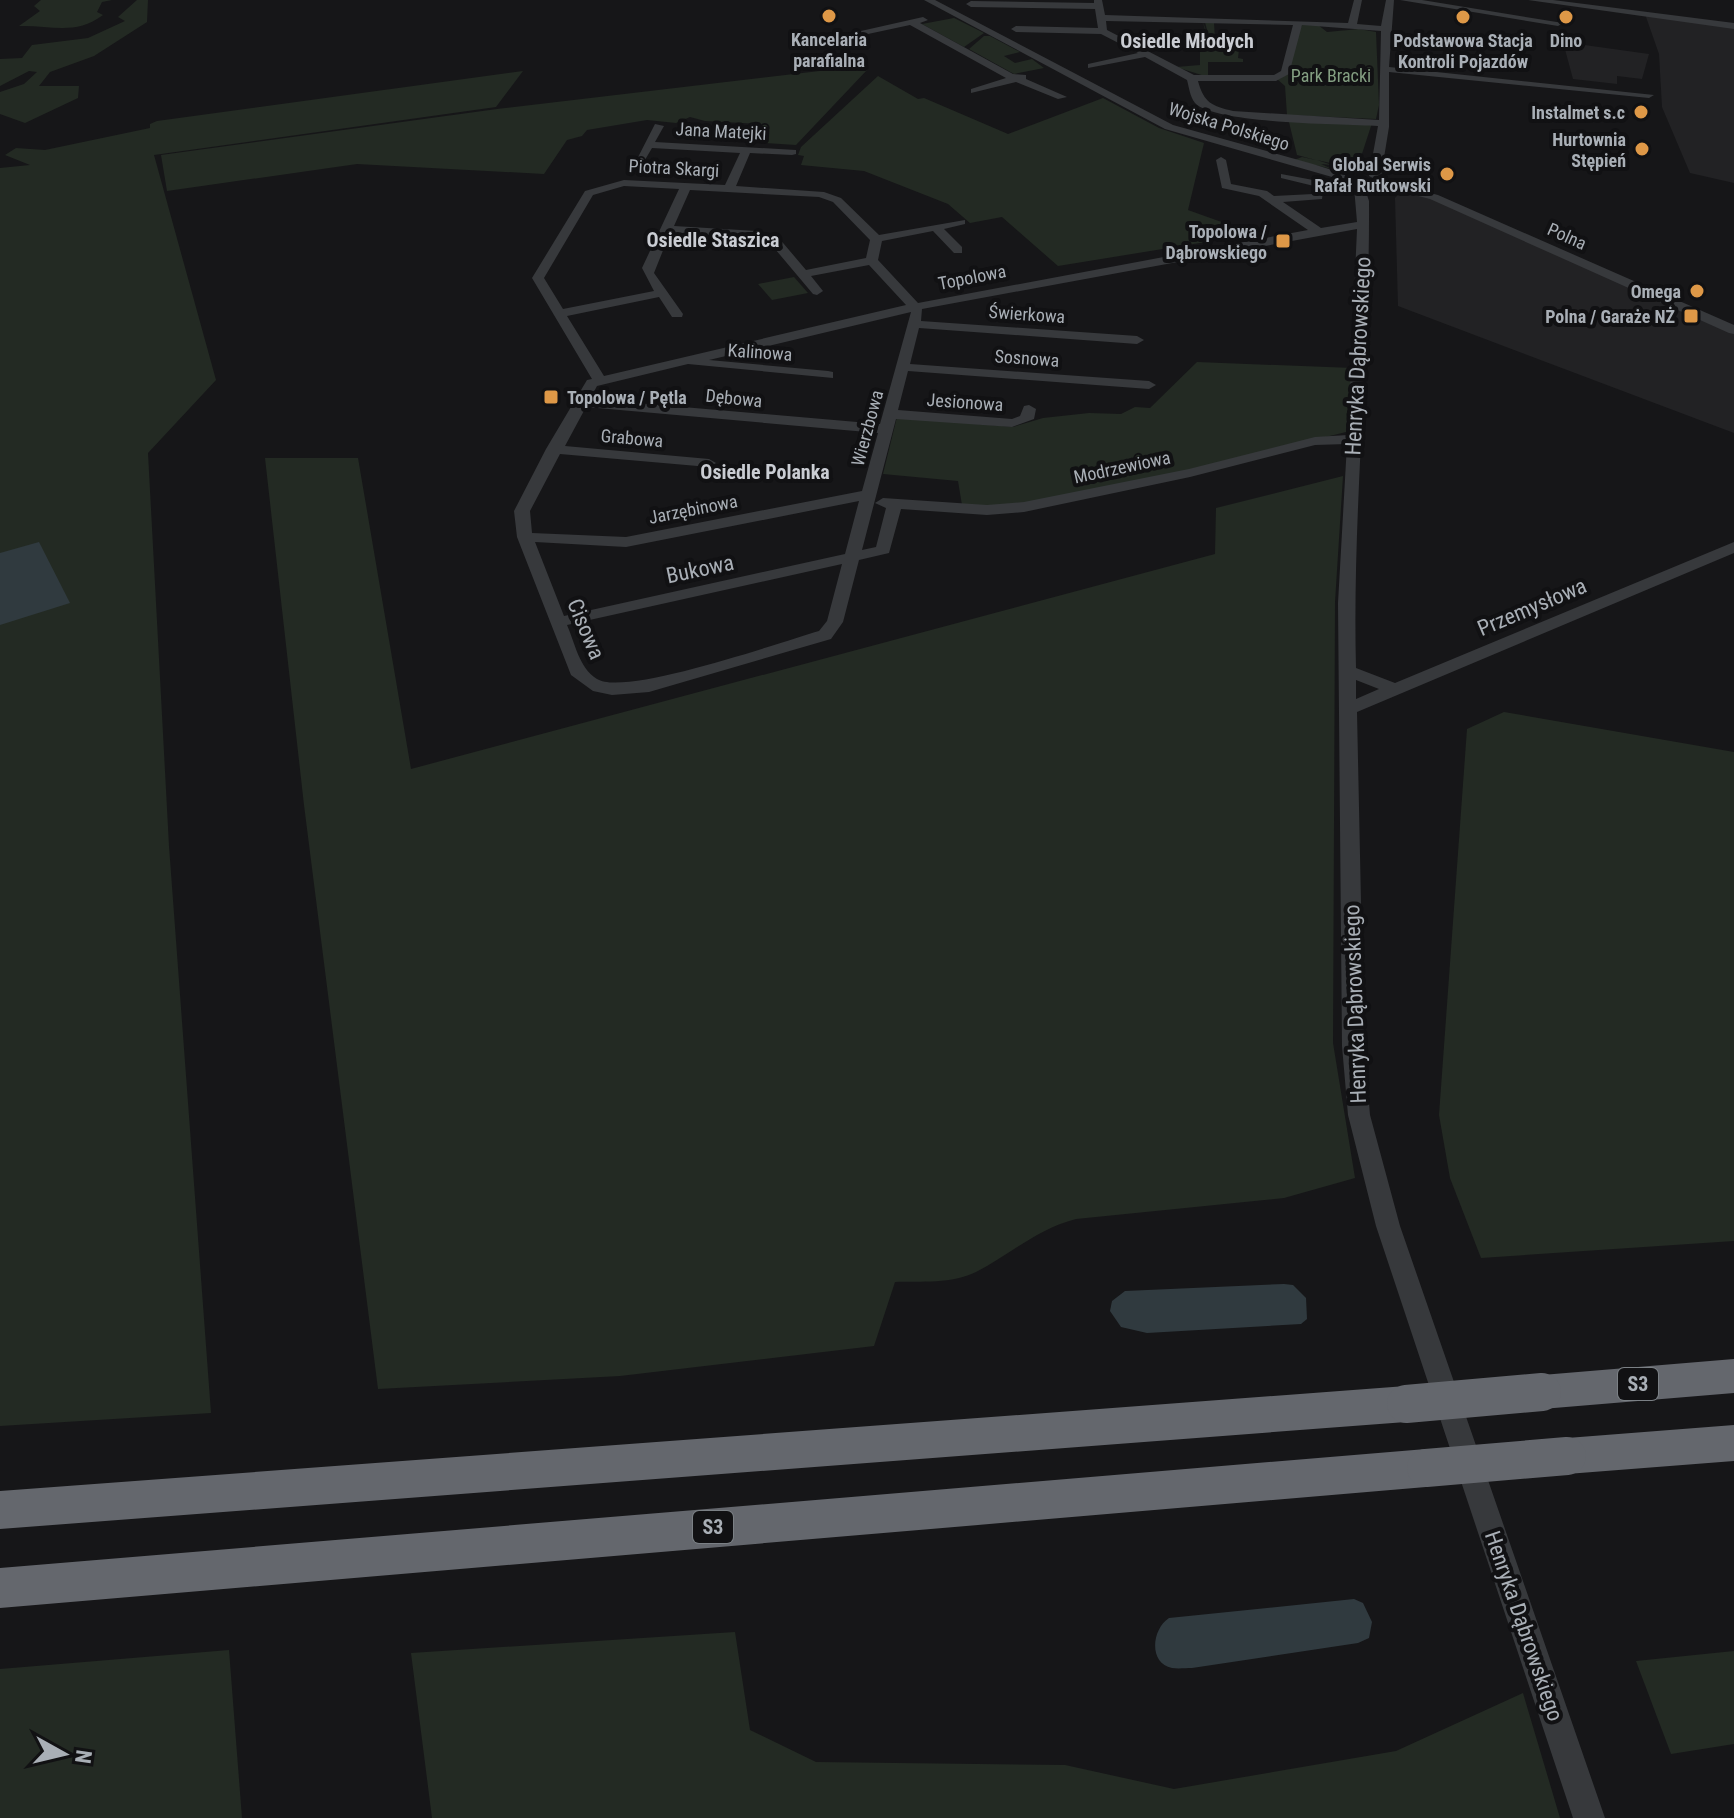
<svg xmlns="http://www.w3.org/2000/svg" width="1734" height="1818" font-family="'Roboto Condensed',sans-serif">
<rect width="100%" height="100%" fill="#161618"/>
<g fill="#222224">
<path d="M1645,14L1734,26V183L1690,173L1662,107L1659,54Z"/>
<path d="M1563,42L1649,54L1642,79L1617,76V84L1573,79Z"/>
<path d="M1415,191L1734,330V433L1398,306L1395,198L1401,192Z"/>
</g>
<g fill="#232a23">
<path d="M41,0H112L102,2L97,12L103,15C75,36 51,25 19,26L40,11L34,6Z"/>
<path d="M137,0H148L147,22L94,56L50,72L39,86H79L78,98L25,123L0,114V92L24,84L37,72L29,71L0,86V59L22,58L32,45L88,38L125,21L118,17Z"/>
<path d="M954,18L984,33L964,47L922,24Z"/>
<path d="M1203,22L1210,42L1205,22H1214L1215,40L1240,41L1238,58L1243,59V62H1208V77L1176,67L1200,65V52L1204,50L1192,40L1207,39Z"/>
<path d="M1302,25H1318L1327,32L1359,29L1376,32L1379,105L1376,119L1287,115L1285,86L1277,79L1281,78Z"/>
<path d="M984,36H990L1020,52L1004,56L1015,63L1032,59L1044,68L1014,74L969,49Z"/>
<path d="M862,66L867,70L796,145L765,143L769,132L758,131L760,124L705,121L690,117L676,123L647,120L587,130L582,136L567,140L544,174L357,164L167,191L161,155L497,109Z"/>
<path d="M523,71L496,107L154,155L216,380L148,453L169,846L211,1413L0,1426V168L30,165L5,155L16,148L45,150L150,128V124L157,121Z"/>
<path d="M878,76L918,99L924,98L1008,134L1103,98L1159,128L1204,143L1188,210L1255,234L1058,266L1002,217L970,223L948,204L864,171L801,165L804,156L798,155L801,147Z"/>
<path d="M1288,118L1372,123L1359,163L1344,166L1317,160L1332,165L1321,164L1332,169L1294,160L1302,157L1316,160L1297,155Z"/>
<path d="M794,277L808,293L772,300L758,284Z"/>
<path d="M1197,362L1353,368L1346,432L1184,472L1009,506L962,505L958,481L883,474L897,417L1013,427L1043,418L1089,413L1121,414L1135,407L1150,408Z"/>
<path d="M265,458H358L411,769L1215,554L1216,508L1343,476L1335,602L1333,1043L1355,1178L1284,1198L1076,1219C1037,1229 1011,1254 976,1272C952,1284 921,1281 895,1282L874,1346L620,1376L378,1389L304,805Z"/>
<path d="M1504,712L1734,752V1241L1481,1258L1450,1178L1439,1115L1467,729Z"/>
<path d="M735,1632L750,1730L816,1762L1065,1765L1174,1789L1396,1751L1523,1693L1560,1818H432L411,1653Z"/>
<path d="M229,1650L242,1818H0V1669Z"/>
<path d="M1734,1651V1744L1671,1754L1636,1661Z"/>
</g>
<g fill="#303a3f">
<path d="M39,542L70,603L0,625V553Z"/>
<path d="M1284,1284L1293,1285L1306,1298L1307,1319L1301,1324L1147,1333L1121,1327L1110,1311L1112,1301L1125,1291Z"/>
<path d="M1354,1599L1363,1603L1372,1622L1369,1638L1358,1643L1192,1668C1186,1668 1178,1669 1172,1668C1149,1664 1151,1630 1169,1618Z"/>
</g>
<g fill="none" stroke-linecap="round" stroke-linejoin="round">
<g fill="#37393c" fill-rule="evenodd">
<path d="M924,0H935L1173,125L1313,164L1354,177L1361,182L1383,181L1438,195L1734,325V334L1729,333L1430,199L1383,187L1365,189L1369,201C1370,357 1352,512 1356,668L1395,683L1734,542V553L1357,712L1364,1046L1370,1115L1400,1226L1605,1818H1573L1376,1226L1348,1115L1342,1046L1338,603L1347,444L1315,445L1190,477L1024,512L987,515L901,509L889,553L859,560L843,622L831,639L649,692L612,695L593,691L571,675L517,537L514,511L546,449L587,380L592,379L532,278L585,191L624,180L725,185L740,153L652,148L642,165H634L655,124L664,126L655,142L796,150V154L792,155L750,153L736,186L824,192L841,198L879,235L965,220V224L944,229L962,247V253H954L933,231L882,241L878,260L918,303L1308,230L1259,196L1222,188L1216,160L1221,157L1226,160L1231,184L1267,191L1274,196L1313,194L1314,186L1281,178V174L1324,182L1322,199L1283,202L1321,228L1357,222L1354,187L1346,181L1165,129ZM624,186L679,189L642,268L654,291L563,309L544,278L593,195ZM690,190L819,197L833,202L870,240L866,258L806,270L778,237L757,231L674,226ZM1357,229L1348,435L1315,437L1189,469L1024,502L987,505L883,498L875,503L886,508L876,547L862,550L896,419L1012,427L1034,419L1036,409L1029,405L1024,406L1020,416L1012,419L898,410L908,371L1149,389L1156,385L1149,381L910,364L919,328L1137,344L1144,340L1137,336L921,321L922,309ZM670,233L756,238L770,243L813,294L817,295L823,291L811,276L869,265L906,305L604,376L567,316L659,297L672,317H682L683,314L654,273ZM911,312L880,424L590,399L597,386L688,364L833,378V372L828,371L709,360ZM586,407L878,433L862,491L626,537L532,533L530,511L560,454L709,467L716,463L709,459L565,446ZM859,501L845,554L564,616L535,542L626,547ZM842,564L827,621L819,631C781,642 625,697 597,679C579,668 575,643 567,625ZM1356,680L1379,689L1356,699Z"/>
<path d="M1094,0H1102L1105,15L1348,23L1354,0H1362L1357,24L1381,26L1386,0H1394L1389,67L1654,95L1649,98L1389,72V127L1381,176L1375,179L1369,176L1378,126C1345,124 1214,124 1195,103C1190,97 1189,87 1187,80L1145,57L1088,68V64L1138,53L1101,34L1016,32L1011,29L1016,26L1098,28L1095,9L971,7L966,4L971,1L1094,3ZM1106,21L1293,25L1281,71L1274,75H1194L1107,30ZM1302,25L1381,31L1379,120L1233,111C1212,106 1204,103 1198,81H1276L1289,74Z"/>
<path d="M1400,0H1422L1563,23L1558,26Z"/>
<path d="M1528,0H1553L1734,23V29Z"/>
<path d="M923,17L928,20L920,23L1013,74L1026,75V79L1067,97L1058,99L1016,82L971,93V89L1006,78L910,25L826,43L821,40Z"/>
</g>
<g fill="#64676d" fill-rule="evenodd">
<path d="M1734,1359V1393L1542,1409L1529,1404L1524,1392L1529,1380L1542,1375Z"/>
<path d="M1406,1386L1419,1392L1424,1404L1419,1416L1406,1422L0,1529V1491Z"/>
<path d="M1734,1425V1461L1567,1474L1554,1469L1548,1456L1554,1443L1567,1438Z"/>
<path d="M1426,1449L1439,1455L1445,1468L1439,1481L1426,1487L0,1608V1568Z"/>
</g>
<g stroke="#64676d" stroke-width="38">
<path d="M1406,1404L1542,1392"/>
<path d="M1426,1468L1567,1456"/>
</g>
</g>
<g fill="#de9847" stroke="#111113" stroke-width="3">
<circle cx="829" cy="16" r="8"/>
<circle cx="1463" cy="17" r="8"/>
<circle cx="1566" cy="17" r="8"/>
<circle cx="1641" cy="112" r="8"/>
<circle cx="1642" cy="149" r="8"/>
<circle cx="1447" cy="174" r="8"/>
<rect x="1275" y="233" width="16" height="16" rx="4"/>
<circle cx="1697" cy="291" r="8"/>
<rect x="1683" y="308" width="16" height="16" rx="4"/>
<rect x="543" y="389" width="16" height="16" rx="4"/>
</g>
<g text-anchor="middle" dominant-baseline="central" stroke-width="8" stroke-linejoin="round" paint-order="stroke">
<g font-size="18" font-weight="bold" fill="#a9afb6" stroke="#111113" text-anchor="end">
<text x="829" y="39" text-anchor="middle">Kancelaria<tspan x="829" dy="21">parafialna</tspan></text>
<text x="1463" y="40" text-anchor="middle">Podstawowa Stacja<tspan x="1463" dy="21">Kontroli Pojazdów</tspan></text>
<text x="1566" y="40" text-anchor="middle">Dino</text>
<text x="1625" y="112">Instalmet s.c</text>
<text x="1626" y="139">Hurtownia<tspan x="1626" dy="21">Stępień</tspan></text>
<text x="1431" y="164">Global Serwis<tspan x="1431" dy="21">Rafał Rutkowski</tspan></text>
<text x="1267" y="231">Topolowa /<tspan x="1267" dy="21">Dąbrowskiego</tspan></text>
<text x="1681" y="291">Omega</text>
<text x="1675" y="316">Polna / Garaże NŻ</text>
<text x="567" y="397" text-anchor="start">Topolowa / Pętla</text>
</g>
<g font-size="18" fill="#849f82" stroke="#111113">
<text x="1331" y="75">Park Bracki</text>
</g>
<g font-size="18" fill="#a9afb6" stroke="#111113">
<text transform="translate(1229 126) rotate(17)">Wojska Polskiego</text>
<text transform="translate(721 131) rotate(3)">Jana Matejki</text>
<text transform="translate(674 168) rotate(3)">Piotra Skargi</text>
<text transform="translate(1567 236) rotate(24)">Polna</text>
<text transform="translate(972 277) rotate(-11)">Topolowa</text>
<text transform="translate(1027 314) rotate(4)">Świerkowa</text>
<text transform="translate(760 352) rotate(4)">Kalinowa</text>
<text transform="translate(1027 358) rotate(4)">Sosnowa</text>
<text transform="translate(734 398) rotate(6)">Dębowa</text>
<text transform="translate(965 402) rotate(4)">Jesionowa</text>
<text transform="translate(867 428) rotate(-75)">Wierzbowa</text>
<text transform="translate(632 438) rotate(5)">Grabowa</text>
<text transform="translate(1122 467) rotate(-12)">Modrzewiowa</text>
<text transform="translate(693 509) rotate(-11)">Jarzębinowa</text>
</g>
<g font-size="20" font-weight="bold" fill="#cacdd3" stroke="#111113">
<text x="1187" y="41">Osiedle Młodych</text>
<text x="713" y="240">Osiedle Staszica</text>
<text x="765" y="472">Osiedle Polanka</text>
</g>
<g fill="#111113" stroke="#7b8085" stroke-width="2">
<rect x="1618" y="1368" width="40" height="32" rx="6"/>
<rect x="693" y="1511" width="40" height="32" rx="6"/>
</g>
<g font-size="20" font-weight="bold" fill="#a9afb6">
<text x="1638" y="1384">S3</text>
<text x="713" y="1527">S3</text>
</g>
<g font-size="22" fill="#a9afb6" stroke="#111113">
<text transform="translate(1358 356) rotate(-87)">Henryka Dąbrowskiego</text>
<text transform="translate(700 569) rotate(-12)">Bukowa</text>
<text transform="translate(1532 607) rotate(-23)">Przemysłowa</text>
<text transform="translate(586 629) rotate(67)">Cisowa</text>
<text transform="translate(1355 1004) rotate(-92)">Henryka Dąbrowskiego</text>
<text transform="translate(1524 1626) rotate(71)">Henryka Dąbrowskiego</text>
</g>
</g>
<g transform="translate(64 1754) rotate(98)" stroke="#111113" stroke-width="6" paint-order="stroke">
<path d="M0-6L14 30L0 20L-14 30Z" fill="#a9afb6"/>
<text y="-12" font-size="22" font-weight="bold" text-anchor="middle" fill="#a9afb6">N</text>
</g>
</svg>
